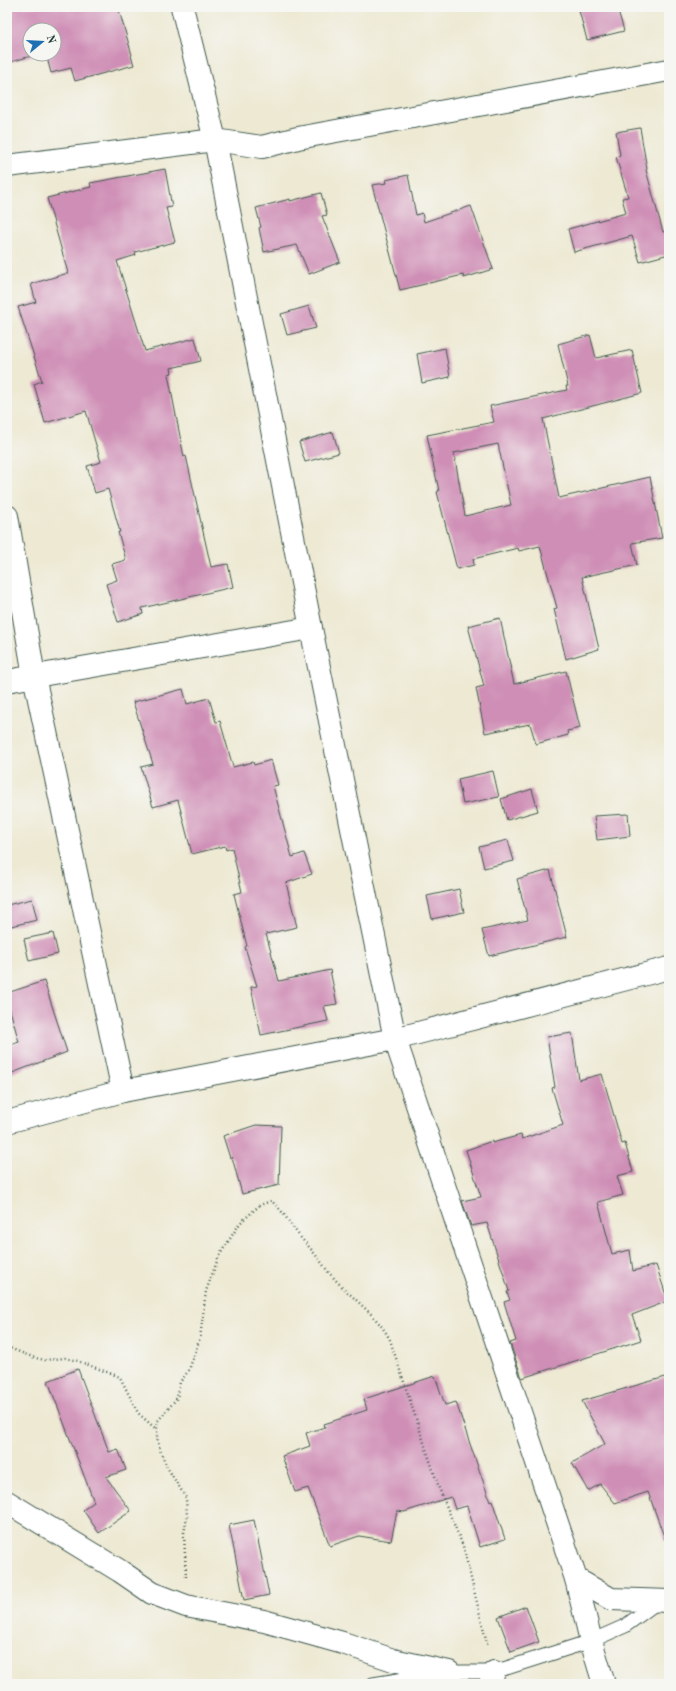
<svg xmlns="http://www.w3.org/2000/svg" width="676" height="1691" font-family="'Old Standard TT',serif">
<rect width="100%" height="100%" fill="#f6f6f2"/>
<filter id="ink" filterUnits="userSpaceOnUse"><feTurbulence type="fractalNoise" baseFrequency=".025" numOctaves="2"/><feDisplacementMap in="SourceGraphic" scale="8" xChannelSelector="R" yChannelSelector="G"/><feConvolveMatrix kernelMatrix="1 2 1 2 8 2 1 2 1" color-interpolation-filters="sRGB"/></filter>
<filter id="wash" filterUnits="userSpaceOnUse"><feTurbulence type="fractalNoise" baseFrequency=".012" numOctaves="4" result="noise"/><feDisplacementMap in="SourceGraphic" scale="16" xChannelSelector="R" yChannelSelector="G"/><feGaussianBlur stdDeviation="0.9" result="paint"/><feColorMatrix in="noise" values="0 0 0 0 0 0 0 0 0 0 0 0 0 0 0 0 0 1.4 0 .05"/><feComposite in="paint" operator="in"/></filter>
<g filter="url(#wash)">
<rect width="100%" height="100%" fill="#ede9d3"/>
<g id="blocks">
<g fill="#cf8eb6" fill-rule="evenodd">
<path d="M7,7H118L132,55L131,56L134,65L75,81L71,68L51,73L46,54H54V30H30V54H38L7,63Z"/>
<path d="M578,7H617L624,31L587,40Z"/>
<path d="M640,128L647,169L646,170L663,232L669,231V254L640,262L632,236L574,252L568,229L626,213L622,198L628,197L616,157L620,155L616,132Z"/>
<path d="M165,169L172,207L166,208L175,242L135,252L136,255L117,261L145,351L195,338L201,361L171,368L172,373L168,374L184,457L186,456L211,567L228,564L233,587L142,608L143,614L118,622L106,584L117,580L112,564L126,560L118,532H120L108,489L95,493L87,466L101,462L86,411L45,423L34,384L42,381L18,307L36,302L31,284L68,273L47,198L91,187L90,183Z"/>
<path d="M408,175L416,215L422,213L424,222L471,206L493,269L464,278L463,275L400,290L372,185L387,183L386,180Z"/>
<path d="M321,193L327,215L322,216L340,262L309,274L297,245L264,252L259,228L261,227L256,208L290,199V201Z"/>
<path d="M309,306L316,328L287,335L281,314Z"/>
<path d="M590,335L596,358L632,350L642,393L543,419L559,498L650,477L662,538L632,543L637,565L582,577L599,649L566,659L554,609L557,608L540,546L519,551L518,548L473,559L474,565L457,569L437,492L439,491L427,435L494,422L490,406L567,390L566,386H568L558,344ZM498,444L511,505L465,516L454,453Z"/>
<path d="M445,348L450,377L422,383L417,354Z"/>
<path d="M333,432L339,453L305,462L299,442Z"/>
<path d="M500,618L514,684L566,671L580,728L567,731L568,735L536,744L530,724L485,733L476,688L484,686L468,626Z"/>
<path d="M183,689L187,704L209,698L216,722L220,721L233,767L253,762L254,765L271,760L278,785L273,786L292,857L304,853L312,874L286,883L297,927L266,934L279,981L330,970L337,1004L324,1006L328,1021L261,1035L251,987L257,986L245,947L247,946L234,894L242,892L232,848L226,850L225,846L192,854L178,800L153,807L141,767L153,764L133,702Z"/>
<path d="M493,771L499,797L463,804L458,779Z"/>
<path d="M532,789L538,811L507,820L501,799Z"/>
<path d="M628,814L630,836L597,840L594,816Z"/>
<path d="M508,840L514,861L484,868L479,847Z"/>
<path d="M550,870L567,937L489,956L482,930L528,920L517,879Z"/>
<path d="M459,889L464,912L432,919L427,896Z"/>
<path d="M32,899L37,920L7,927V905Z"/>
<path d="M53,933L58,954L29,961L24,939Z"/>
<path d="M44,981L67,1052L7,1075V1046L19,1042L7,999V993Z"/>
<path d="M572,1033L579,1080L602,1074L622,1144L625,1143L633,1172L617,1176L623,1195L598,1202L612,1254L630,1250L633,1271L656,1265L668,1301L632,1315L641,1340L522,1378L510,1343L516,1341L504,1302L510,1300L507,1292L509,1291L487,1223L471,1226L462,1201L481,1197L466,1150L492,1141V1143L521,1135L522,1139L563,1125L552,1088L555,1087L547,1037Z"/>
<path d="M256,1125L281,1126L279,1185L242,1194L232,1157L230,1158L223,1136Z"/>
<path d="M78,1369L109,1452L118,1449L126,1470L106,1477L131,1511L99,1533L83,1510L94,1502L48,1381Z"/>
<path d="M435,1376L445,1405L456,1402L470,1444L490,1501L492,1500L505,1539L480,1547L467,1506L455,1509L451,1497L404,1512L397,1511L391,1541L359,1536L330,1546L308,1488L295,1492L282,1456L310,1446L306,1433L325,1427L324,1424L367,1410L364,1399Z"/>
<path d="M669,1376V1542H666L648,1492L615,1503L600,1484L588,1491L572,1463L605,1444L582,1401Z"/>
<path d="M254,1520L269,1595L244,1600L229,1525Z"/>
<path d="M526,1606L539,1642L511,1652L498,1617Z"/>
</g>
</g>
</g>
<g filter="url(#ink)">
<use href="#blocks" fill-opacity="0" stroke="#3e574c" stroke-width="1"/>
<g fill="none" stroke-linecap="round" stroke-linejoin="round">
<defs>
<path id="lane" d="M373,1684L449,1672H494L591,1641L625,1626L659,1601"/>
<g id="street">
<path d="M182,7L215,140L311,628L395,1039L576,1579L611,1599L669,1601"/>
<path d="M7,166L215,140L262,147L298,138L669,70"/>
<path d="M7,516L34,676L123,1091"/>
<path d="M7,681L311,628"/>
<path d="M7,1122L123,1091L395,1039L669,968"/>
<path d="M7,1502L120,1571L152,1593L186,1606L264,1621L343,1643L393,1660L449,1672"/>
<path d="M576,1579L591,1641L604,1684"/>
<path d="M490,1684L494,1672"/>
</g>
</defs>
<use href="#lane" stroke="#3e574c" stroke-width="15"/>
<use href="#street" stroke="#3e574c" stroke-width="24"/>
<g stroke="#3e574c" stroke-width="2.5" stroke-dasharray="1 3" stroke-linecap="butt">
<path d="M7,1347L35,1358L45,1360L65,1358L78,1361L120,1377L138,1413L156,1429"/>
<path d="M186,1577L184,1533L187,1517L186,1498L167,1467L161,1453L157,1438V1422L177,1398L180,1382L189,1370L200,1338L206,1291L219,1256L240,1223L260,1205L271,1201C283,1210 289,1223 298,1234C303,1241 309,1246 314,1253C321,1261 326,1270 333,1277C352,1299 377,1314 390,1340L439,1488L463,1546L488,1647"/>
</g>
<use href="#lane" stroke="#fff" stroke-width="13"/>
<use href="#street" stroke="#fff" stroke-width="22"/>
</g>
</g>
<rect width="676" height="1691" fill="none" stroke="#f6f6f2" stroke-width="24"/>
<g transform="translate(42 42) rotate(72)"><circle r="19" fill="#f6f6f2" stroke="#a0aca6"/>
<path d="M0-3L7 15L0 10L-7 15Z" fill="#1f6fb2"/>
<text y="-6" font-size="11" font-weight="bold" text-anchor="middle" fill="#1f3d34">N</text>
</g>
</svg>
